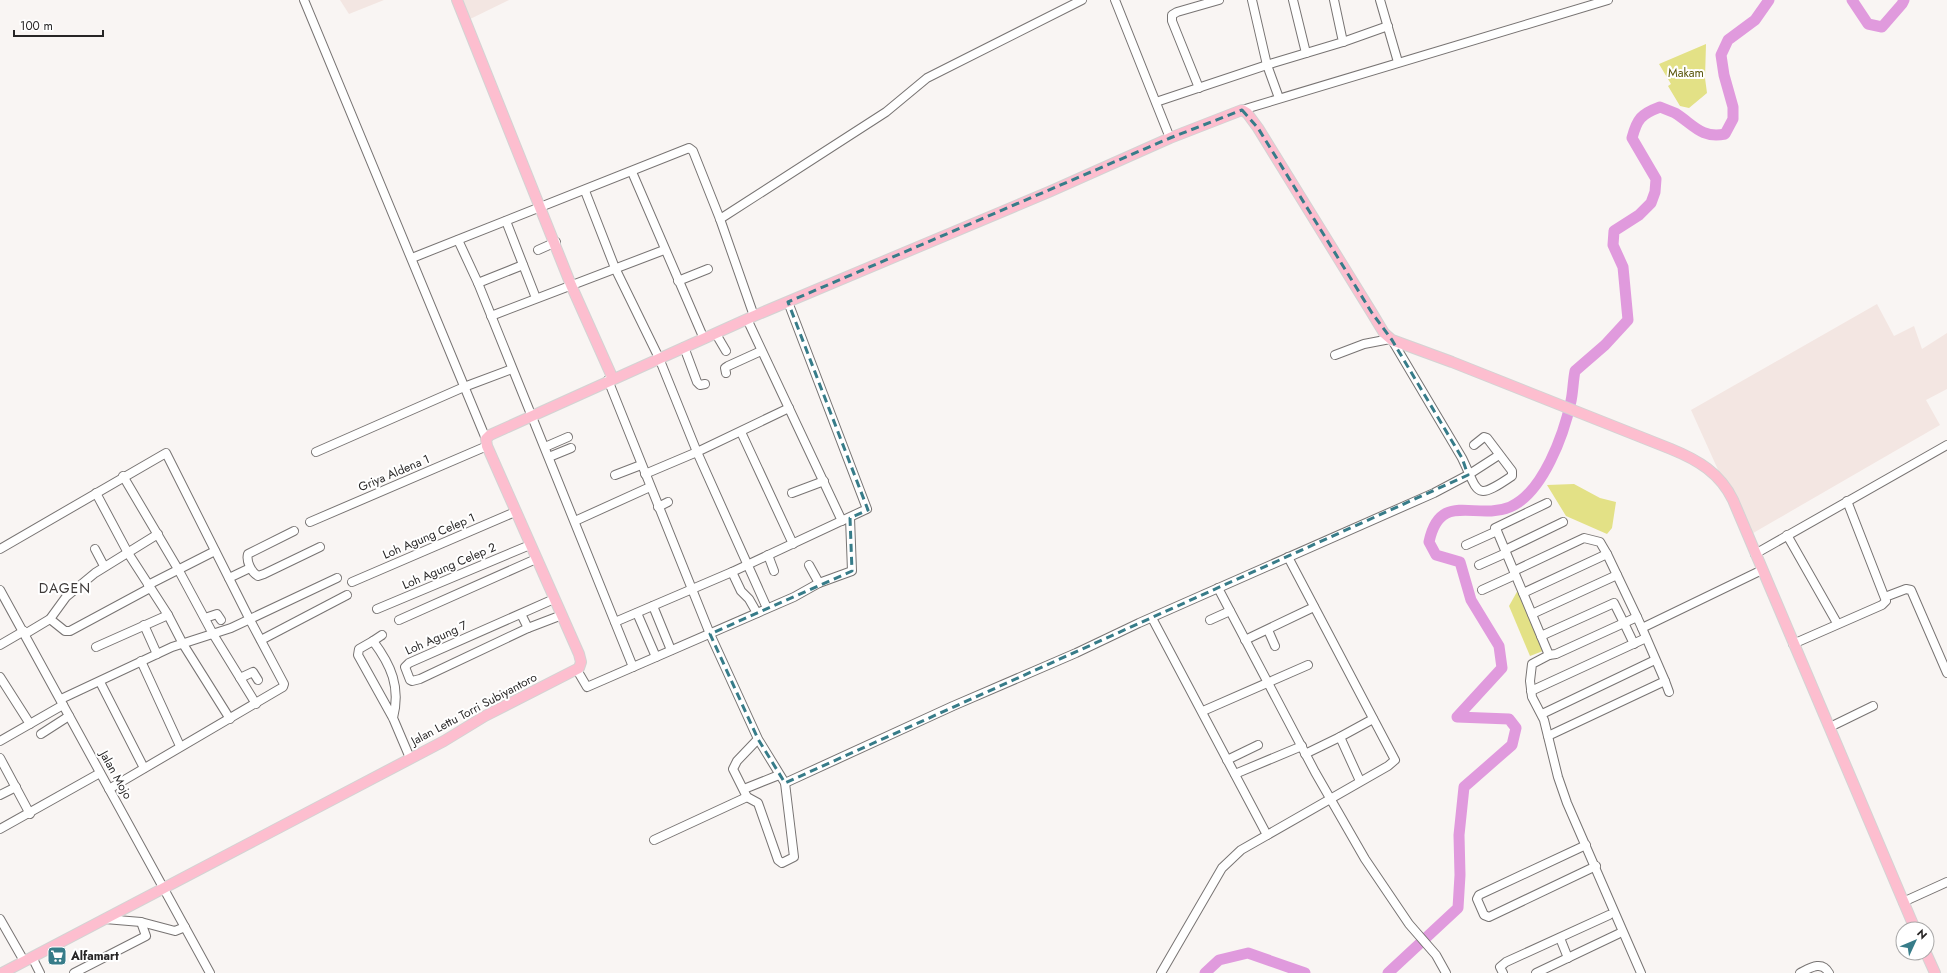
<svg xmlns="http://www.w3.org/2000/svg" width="1947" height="973" font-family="Jost,sans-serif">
<rect width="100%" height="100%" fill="#f9f5f3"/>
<g fill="#f3e6e2">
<path d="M340,0H384L349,14Z"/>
<path d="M456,0H509L464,22Z"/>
<path d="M1877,304L1894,336L1914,326L1922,349L1947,333V389L1926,400L1940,425L1748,536L1691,410Z"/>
</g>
<g fill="#e3e186">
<path d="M1706,44L1705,78L1707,93L1689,108L1680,106L1668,86L1671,84L1659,64Z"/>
<path d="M1574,484L1600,498L1616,502L1612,528L1607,534L1566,516L1547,485Z"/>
<path d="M1518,590L1543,648V651L1530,656L1509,606Z"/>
</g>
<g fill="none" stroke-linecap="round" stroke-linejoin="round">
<g stroke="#e09add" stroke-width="11">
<path d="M1852,0L1868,24L1882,27L1902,4L1904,0"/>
<path d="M1205,973L1219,960L1248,953L1305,973"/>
<path d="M1388,973L1458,908L1460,875L1459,835L1464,787L1512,745L1516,728L1509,719L1457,717L1502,668L1499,646L1471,600L1460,562L1436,555L1429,542C1440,490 1475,521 1510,507C1543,493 1564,434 1571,401C1573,392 1573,381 1575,371L1605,345L1628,320L1623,267L1613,245L1614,231L1639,215L1651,203L1655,192L1656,179L1632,138C1637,119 1641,114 1660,107C1665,109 1670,111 1675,113C1693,124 1701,139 1725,134L1733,119V107L1724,75L1721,55L1728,40L1755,20L1769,0"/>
</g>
<defs>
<g id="minor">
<path d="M304,0L486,439"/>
<path d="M1115,0L1170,138"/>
<path d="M1252,0L1267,65L1279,98"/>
<path d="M1293,0L1306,53"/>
<path d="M1380,0L1398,62"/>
<path d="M1343,42L1388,26"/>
<path d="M1199,88L1172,21V15L1177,12L1219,0"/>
<path d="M1156,102L1273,63L1343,42L1334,0"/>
<path d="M1242,110L1608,0"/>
<path d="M632,172L704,339"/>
<path d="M585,191L615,268L659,358L697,452L767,608"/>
<path d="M720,219L886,112L927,78L1082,0"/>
<path d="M506,221L536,298"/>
<path d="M458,240L478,283L633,667"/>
<path d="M538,250L556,242"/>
<path d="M412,258L689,148L693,151L720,219L754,316"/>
<path d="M678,281L708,269"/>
<path d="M478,283L523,265"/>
<path d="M491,316L664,250"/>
<path d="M747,319L842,521"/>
<path d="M716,334L726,351"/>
<path d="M1392,340L1462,458C1479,493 1474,502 1512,476V471L1487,438L1484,437L1474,445"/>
<path d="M684,347L697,382L700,385L705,384"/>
<path d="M1335,355L1364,344L1390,339"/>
<path d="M726,373L725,368L728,366L761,351"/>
<path d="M608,380L710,634L758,739L785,783L794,857L782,863L778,860L758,803L747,797L733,769L737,761L758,739"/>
<path d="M741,432L793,544"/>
<path d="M545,447L568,437"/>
<path d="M316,452L464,387L512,369"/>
<path d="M549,457L571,448"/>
<path d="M645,474L697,452L789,408"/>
<path d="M615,475L641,465"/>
<path d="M123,476L178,569L213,634L256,704"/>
<path d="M96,493L128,553L168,615L183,644L230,719"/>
<path d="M792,493L824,481"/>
<path d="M658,507L668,502"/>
<path d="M575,521L650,487"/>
<path d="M310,522L487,446"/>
<path d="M294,531L248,554C246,561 251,572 258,576L264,574L320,547"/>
<path d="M1497,531L1495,528L1547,503"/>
<path d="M1787,535L1837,623"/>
<path d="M1466,545L1497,531L1549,655L1532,664L1530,681L1532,697L1544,720L1558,777L1567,803L1641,973"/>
<path d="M0,549L166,453L250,620L284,684L283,687L109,789"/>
<path d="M95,549L104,566"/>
<path d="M1505,550L1563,522"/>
<path d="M1755,554L1947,445"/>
<path d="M768,555L774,571"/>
<path d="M809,565L819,583"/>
<path d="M1479,565L1506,553"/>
<path d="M1514,571L1584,538L1600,542L1607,554"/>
<path d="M732,572L741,591L749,599L757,613"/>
<path d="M229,578L250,568"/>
<path d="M352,582L515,512"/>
<path d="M148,585L215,551"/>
<path d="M1218,588L1315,772L1365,859L1409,924L1436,955L1446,973"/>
<path d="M0,590L210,973"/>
<path d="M1482,590L1515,575"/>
<path d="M1523,593L1607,554L1637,617"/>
<path d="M1885,597L1906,589L1911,590L1947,673"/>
<path d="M554,599L409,663L405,667L410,680L412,681L420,679L528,628L562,615"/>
<path d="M653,606L671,650"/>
<path d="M377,609L530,545"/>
<path d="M637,613L656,657"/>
<path d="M521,614L528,628"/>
<path d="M1532,614L1617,575"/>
<path d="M205,618L217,614L221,620"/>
<path d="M1152,618L1267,835"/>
<path d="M50,619L65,631H70L150,588"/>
<path d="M399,620L536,559"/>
<path d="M1210,620L1230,611"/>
<path d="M615,622L732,572L867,509L788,302"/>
<path d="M1624,623L1634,644"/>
<path d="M144,625L157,654"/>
<path d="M1268,630L1275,646"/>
<path d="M25,634L50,619L66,597L95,573L158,534"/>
<path d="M1541,636L1614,603L1624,623"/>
<path d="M261,640L347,595"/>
<path d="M1245,640L1314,607"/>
<path d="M373,641L382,635"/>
<path d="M1793,644L1882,605L1886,601L1847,501"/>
<path d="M0,645L24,631"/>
<path d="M96,647L168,615"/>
<path d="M1549,655L1556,654L1637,617L1642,628L1762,570"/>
<path d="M141,661L180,746"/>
<path d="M577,670L587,687L794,597L819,583L852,571L850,518"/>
<path d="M0,677L30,724"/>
<path d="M240,678L253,672L258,680"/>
<path d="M1665,681L1669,692"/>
<path d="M100,682L144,768"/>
<path d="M1531,691L1646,638"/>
<path d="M61,699L172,647L231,628L337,578"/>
<path d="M1203,711L1308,665"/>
<path d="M1542,714L1655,660"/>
<path d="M393,718C401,687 391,665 373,641L359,649L358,655L393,718L410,758"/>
<path d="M1830,727L1873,706"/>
<path d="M41,734L69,716"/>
<path d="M1548,736L1665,681L1642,628"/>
<path d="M1340,737L1360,781"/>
<path d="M0,741L63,705"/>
<path d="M1305,754L1340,737L1373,719"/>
<path d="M0,758L30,814"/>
<path d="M1227,760L1258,745"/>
<path d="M1235,774L1302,746"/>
<path d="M785,783L953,706L1076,653L1139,623L1434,493L1468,475L1499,455"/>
<path d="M744,789L779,775"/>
<path d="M0,795L16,787"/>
<path d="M0,829L100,773"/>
<path d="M654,840L747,797"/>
<path d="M1586,845L1479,895L1477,899L1484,915L1489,917L1596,866"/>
<path d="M1903,902L1947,882"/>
<path d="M0,919L24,961"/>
<path d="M105,919L141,922L175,931L185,927"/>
<path d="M1560,938L1568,958"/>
<path d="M32,957L40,973"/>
<path d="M74,973L146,936L141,922"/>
<path d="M1161,973L1222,868L1241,850L1388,766L1395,760L1288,557"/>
<path d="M1503,973L1500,967L1506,962L1609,915"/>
<path d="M1536,973L1618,934"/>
<path d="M1800,973C1810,968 1822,960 1829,973"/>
</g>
<g id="major">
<path d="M457,0L571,285L613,379"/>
<path d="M1926,953L1935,973"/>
<path d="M2,973L444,741L485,716L579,668L581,662L579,654L487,446L486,439L490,435L754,316L1051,191L1170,138L1242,110L1247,113L1258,128L1372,313L1384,333L1392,340L1452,362L1671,449C1698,460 1720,473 1733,500L1915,929"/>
</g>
</defs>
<use href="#minor" stroke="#787473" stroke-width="10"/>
<use href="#major" stroke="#d4d3d3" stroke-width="12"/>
<use href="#minor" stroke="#fff" stroke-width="8"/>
<use href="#major" stroke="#fdbecf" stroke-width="10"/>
</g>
<path fill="none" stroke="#377c89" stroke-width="3" stroke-dasharray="8 5" stroke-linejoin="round" d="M1242,110L1258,128L1372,313L1392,340L1462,458L1468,475L785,783L758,739L710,634L852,571L850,518L868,510L788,302L1170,138Z"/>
<defs>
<symbol id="supermarket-square" viewBox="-11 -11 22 22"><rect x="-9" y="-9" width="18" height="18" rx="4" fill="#377c89" stroke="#fff"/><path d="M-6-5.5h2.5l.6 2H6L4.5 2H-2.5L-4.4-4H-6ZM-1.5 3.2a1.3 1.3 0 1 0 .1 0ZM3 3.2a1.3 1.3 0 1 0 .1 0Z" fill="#fff"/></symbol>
</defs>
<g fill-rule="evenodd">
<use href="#supermarket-square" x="46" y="945" width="22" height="22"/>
</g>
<g text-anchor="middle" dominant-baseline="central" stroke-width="4" stroke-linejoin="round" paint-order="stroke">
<g font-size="12" fill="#5a570c" stroke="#fff">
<text x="1686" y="73">Makam</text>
</g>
<g font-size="12" fill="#272525" stroke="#fff">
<text transform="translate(394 473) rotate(-23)">Griya Aldena 1</text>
<text transform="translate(429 536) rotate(-23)">Loh Agung Celep 1</text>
<text transform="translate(449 566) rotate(-23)">Loh Agung Celep 2</text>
<text transform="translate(436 638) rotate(-24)">Loh Agung 7</text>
<text transform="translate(474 709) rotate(-28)">Jalan Lettu Torri Subiyantoro</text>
<text transform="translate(116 775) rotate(61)">Jalan Mojo</text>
</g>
<g font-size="12" font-weight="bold" fill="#272525" stroke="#fff" text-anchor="start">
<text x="71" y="956">Alfamart</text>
</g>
<g font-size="14" letter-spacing="1" fill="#3e3a39" stroke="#fff">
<text x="65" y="588">DAGEN</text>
</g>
</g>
<g transform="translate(1915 941) rotate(46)"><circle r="19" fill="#ffffff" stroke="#a9a8a8"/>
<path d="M0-3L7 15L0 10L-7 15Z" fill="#377c89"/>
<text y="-6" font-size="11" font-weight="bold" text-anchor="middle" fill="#272525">N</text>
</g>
<path d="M14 30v6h89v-6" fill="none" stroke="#272525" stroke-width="2"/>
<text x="20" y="30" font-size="12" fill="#272525" stroke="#ffffff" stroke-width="3" paint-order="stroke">100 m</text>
</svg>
